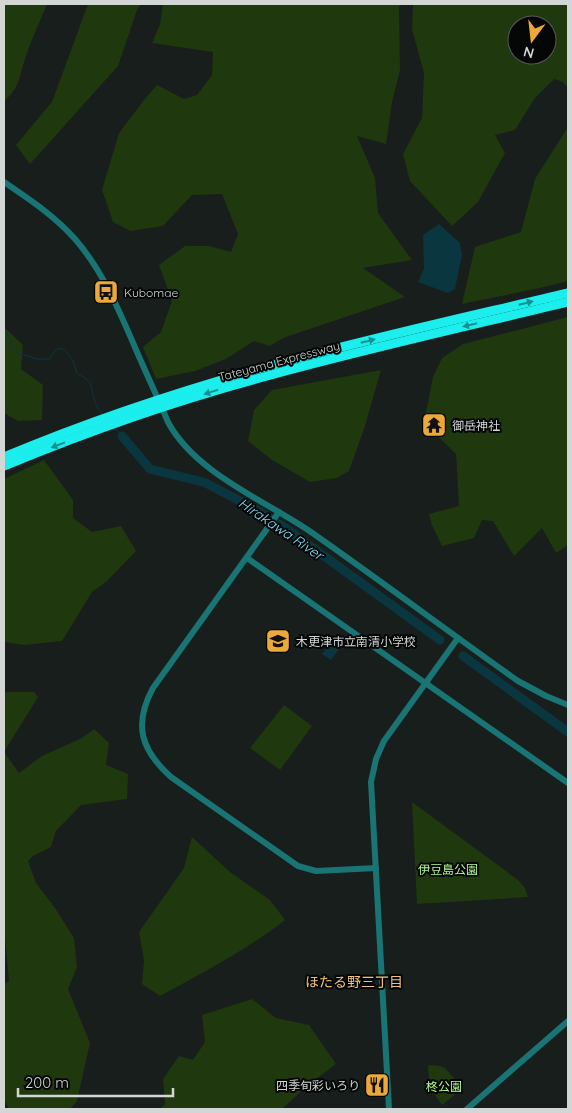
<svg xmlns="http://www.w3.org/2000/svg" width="572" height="1113" font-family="Quicksand,'Noto Sans JP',sans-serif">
<rect width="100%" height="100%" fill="#171e1c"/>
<g fill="#1f380e" fill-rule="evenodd">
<path d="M4,4H47C40,21 32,38 26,56C20,73 20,89 4,101Z"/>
<path d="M88,4H141L137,10L118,66L30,164L16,145L52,102Z"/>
<path d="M163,4H401L399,7L400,70L392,102L386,144L357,136L375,178L378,213L412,260L363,268L405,297L283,338L270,346L254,341L226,359L195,371L156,379L143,347L161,332L172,301L159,265L185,246H209L231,252L238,234L222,194L192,195L163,226L130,231L113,222L102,190L119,133L144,100L157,85L184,99L197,95L212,75L213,52L152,43L160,24Z"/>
<path d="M413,4H568V88L563,82L554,79L535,98L515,130L495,135L505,153L478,202L452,226L410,181L403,154L422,118L424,73L412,29ZM517,25H547V55H517Z"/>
<path d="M568,127V281L540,288L462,304L475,247L521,232L535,179Z"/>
<path d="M568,317V545L556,553L542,528L514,556L493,521L482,520L474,538L442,546L432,525L429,514L459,506L456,454L424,423L433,377L442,358L463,344Z"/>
<path d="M4,327L23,345L21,369L43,385L42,420L18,421L4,413Z"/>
<path d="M381,370L365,426L349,471L337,478L310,482L272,460L248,441L254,410L272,390Z"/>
<path d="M44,460L73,500V518L92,532L121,526L136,551L107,581L92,592L62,641L24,645L4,642V479Z"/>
<path d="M7,692H34L38,697L4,752V693Z"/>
<path d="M284,705L312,726L280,770L250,748Z"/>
<path d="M94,729L109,743L106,765L128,774L127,799L81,805L56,831L51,847L33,856L28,861L36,883L55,908L74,938L77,967L68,989L90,1043L77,1101L70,1109H9L4,1100V984L9,981L4,928V752L19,773L42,756L82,738Z"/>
<path d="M412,802L518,880L525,888L528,897L417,904Z"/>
<path d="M192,837L230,872L270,900L285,920C248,949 201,974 160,996L142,984L144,960L139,932L184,868Z"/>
<path d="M252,999L276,1018L309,1025L336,1064L307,1086L282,1109H160L165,1104L163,1079L179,1056L193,1060L205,1042L202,1015Z"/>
<path d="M430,1065L440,1066L445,1068L463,1088L442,1105C431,1090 429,1085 428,1066Z"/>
</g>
<g fill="#0a363f">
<path d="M439,224L460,243L462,255L455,289L448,293L418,282L424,268L423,235Z"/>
<path d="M334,638L342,645L331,660L322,654Z"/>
</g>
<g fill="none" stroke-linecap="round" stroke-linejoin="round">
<g stroke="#0a363f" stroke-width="1">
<path d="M4,331L7,335L14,349L18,354L29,356L36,359H49L58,348L65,350L68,354L73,361L77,373L90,382C93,393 94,405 102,414"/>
<path d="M115,428L122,436"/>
</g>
<g stroke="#0a363f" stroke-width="9">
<path d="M122,436L150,469L204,482L257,510L284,527L440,640"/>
<path d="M463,656L568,732"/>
</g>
<g stroke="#187574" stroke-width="6">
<path d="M4,182C29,199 55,216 75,239C102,270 118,308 134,345C145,371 157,396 168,422C195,473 266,501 311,532C381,581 449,632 518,681L546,696L568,705"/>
<path d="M279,512L153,688C133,725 141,750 171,777L298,866L316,871L376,868"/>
<path d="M247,558L568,783"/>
<path d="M389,1109L371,782L376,759L384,741L458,638"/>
<path d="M467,1109L568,1021"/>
</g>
<g stroke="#1ceded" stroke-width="9">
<path d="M4,457C89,421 177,392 266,367C366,339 467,317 568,293"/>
<path d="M4,466C91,430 180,399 271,375C370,348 469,326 568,302"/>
</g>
</g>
<defs><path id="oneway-solid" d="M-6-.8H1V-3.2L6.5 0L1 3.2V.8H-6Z" transform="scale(1.25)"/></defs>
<g fill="#139191">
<use href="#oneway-solid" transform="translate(526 303) rotate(-14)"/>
<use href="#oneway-solid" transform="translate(470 325) rotate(167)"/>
<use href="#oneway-solid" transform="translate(368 341) rotate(-14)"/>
<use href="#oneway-solid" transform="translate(211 392) rotate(163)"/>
<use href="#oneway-solid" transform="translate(58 445) rotate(159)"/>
</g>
<defs>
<symbol id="bus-square" viewBox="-11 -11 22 22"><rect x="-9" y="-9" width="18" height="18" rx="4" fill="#eca93a" stroke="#050707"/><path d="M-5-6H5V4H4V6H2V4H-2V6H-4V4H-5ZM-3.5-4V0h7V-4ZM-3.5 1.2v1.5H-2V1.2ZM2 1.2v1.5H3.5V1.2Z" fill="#111"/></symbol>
<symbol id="temple-square" viewBox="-11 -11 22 22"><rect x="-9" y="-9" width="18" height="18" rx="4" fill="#eca93a" stroke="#050707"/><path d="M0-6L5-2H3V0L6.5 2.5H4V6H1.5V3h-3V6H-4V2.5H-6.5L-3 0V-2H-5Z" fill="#111"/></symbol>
<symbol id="school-square" viewBox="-11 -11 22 22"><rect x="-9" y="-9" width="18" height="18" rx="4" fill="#eca93a" stroke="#050707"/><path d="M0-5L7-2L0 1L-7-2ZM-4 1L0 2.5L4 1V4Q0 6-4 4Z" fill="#111"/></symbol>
<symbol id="restaurant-square" viewBox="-11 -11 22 22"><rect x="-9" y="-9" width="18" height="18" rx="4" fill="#eca93a" stroke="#050707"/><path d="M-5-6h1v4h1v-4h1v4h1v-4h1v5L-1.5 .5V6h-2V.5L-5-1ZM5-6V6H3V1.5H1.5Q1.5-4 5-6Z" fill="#111"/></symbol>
</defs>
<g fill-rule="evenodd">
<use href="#bus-square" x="92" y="278" width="28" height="28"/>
<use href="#temple-square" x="420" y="411" width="28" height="28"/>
<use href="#school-square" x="264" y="627" width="28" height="28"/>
<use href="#restaurant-square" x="363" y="1071" width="28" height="28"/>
</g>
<g text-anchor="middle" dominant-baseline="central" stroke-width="4" stroke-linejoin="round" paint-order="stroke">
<g font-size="12" fill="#d2d6d5" stroke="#050707" text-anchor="start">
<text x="124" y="292">Kubomae</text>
<text x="452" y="425">御岳神社</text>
<text x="296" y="641">木更津市立南清小学校</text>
<text x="360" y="1085" text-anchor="end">四季旬彩いろり</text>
</g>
<g font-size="12" fill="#d2d6d5" stroke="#050707">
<text transform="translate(279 361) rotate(-15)">Tateyama Expressway</text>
</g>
<g font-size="12" fill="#b6f991" stroke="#050707">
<text x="448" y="869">伊豆島公園</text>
<text x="444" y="1086">柊公園</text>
</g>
<g font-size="14" font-style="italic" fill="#87dff4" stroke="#050707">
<text transform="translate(281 529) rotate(34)">Hirakawa River</text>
</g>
<g font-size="14" fill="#f0c17e" stroke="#050707">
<text x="354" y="982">ほたる野三丁目</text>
</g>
</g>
<rect width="572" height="1113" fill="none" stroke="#d2d6d5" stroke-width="10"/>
<g transform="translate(532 40) rotate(195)"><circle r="24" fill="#050707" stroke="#575a59"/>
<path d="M0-4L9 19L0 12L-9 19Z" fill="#eca93a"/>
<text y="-8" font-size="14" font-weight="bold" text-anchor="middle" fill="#d2d6d5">N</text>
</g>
<path d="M18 1088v8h155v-8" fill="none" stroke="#d2d6d5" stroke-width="2.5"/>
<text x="25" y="1088" font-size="15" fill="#d2d6d5" stroke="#050707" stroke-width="4" paint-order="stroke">200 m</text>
</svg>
